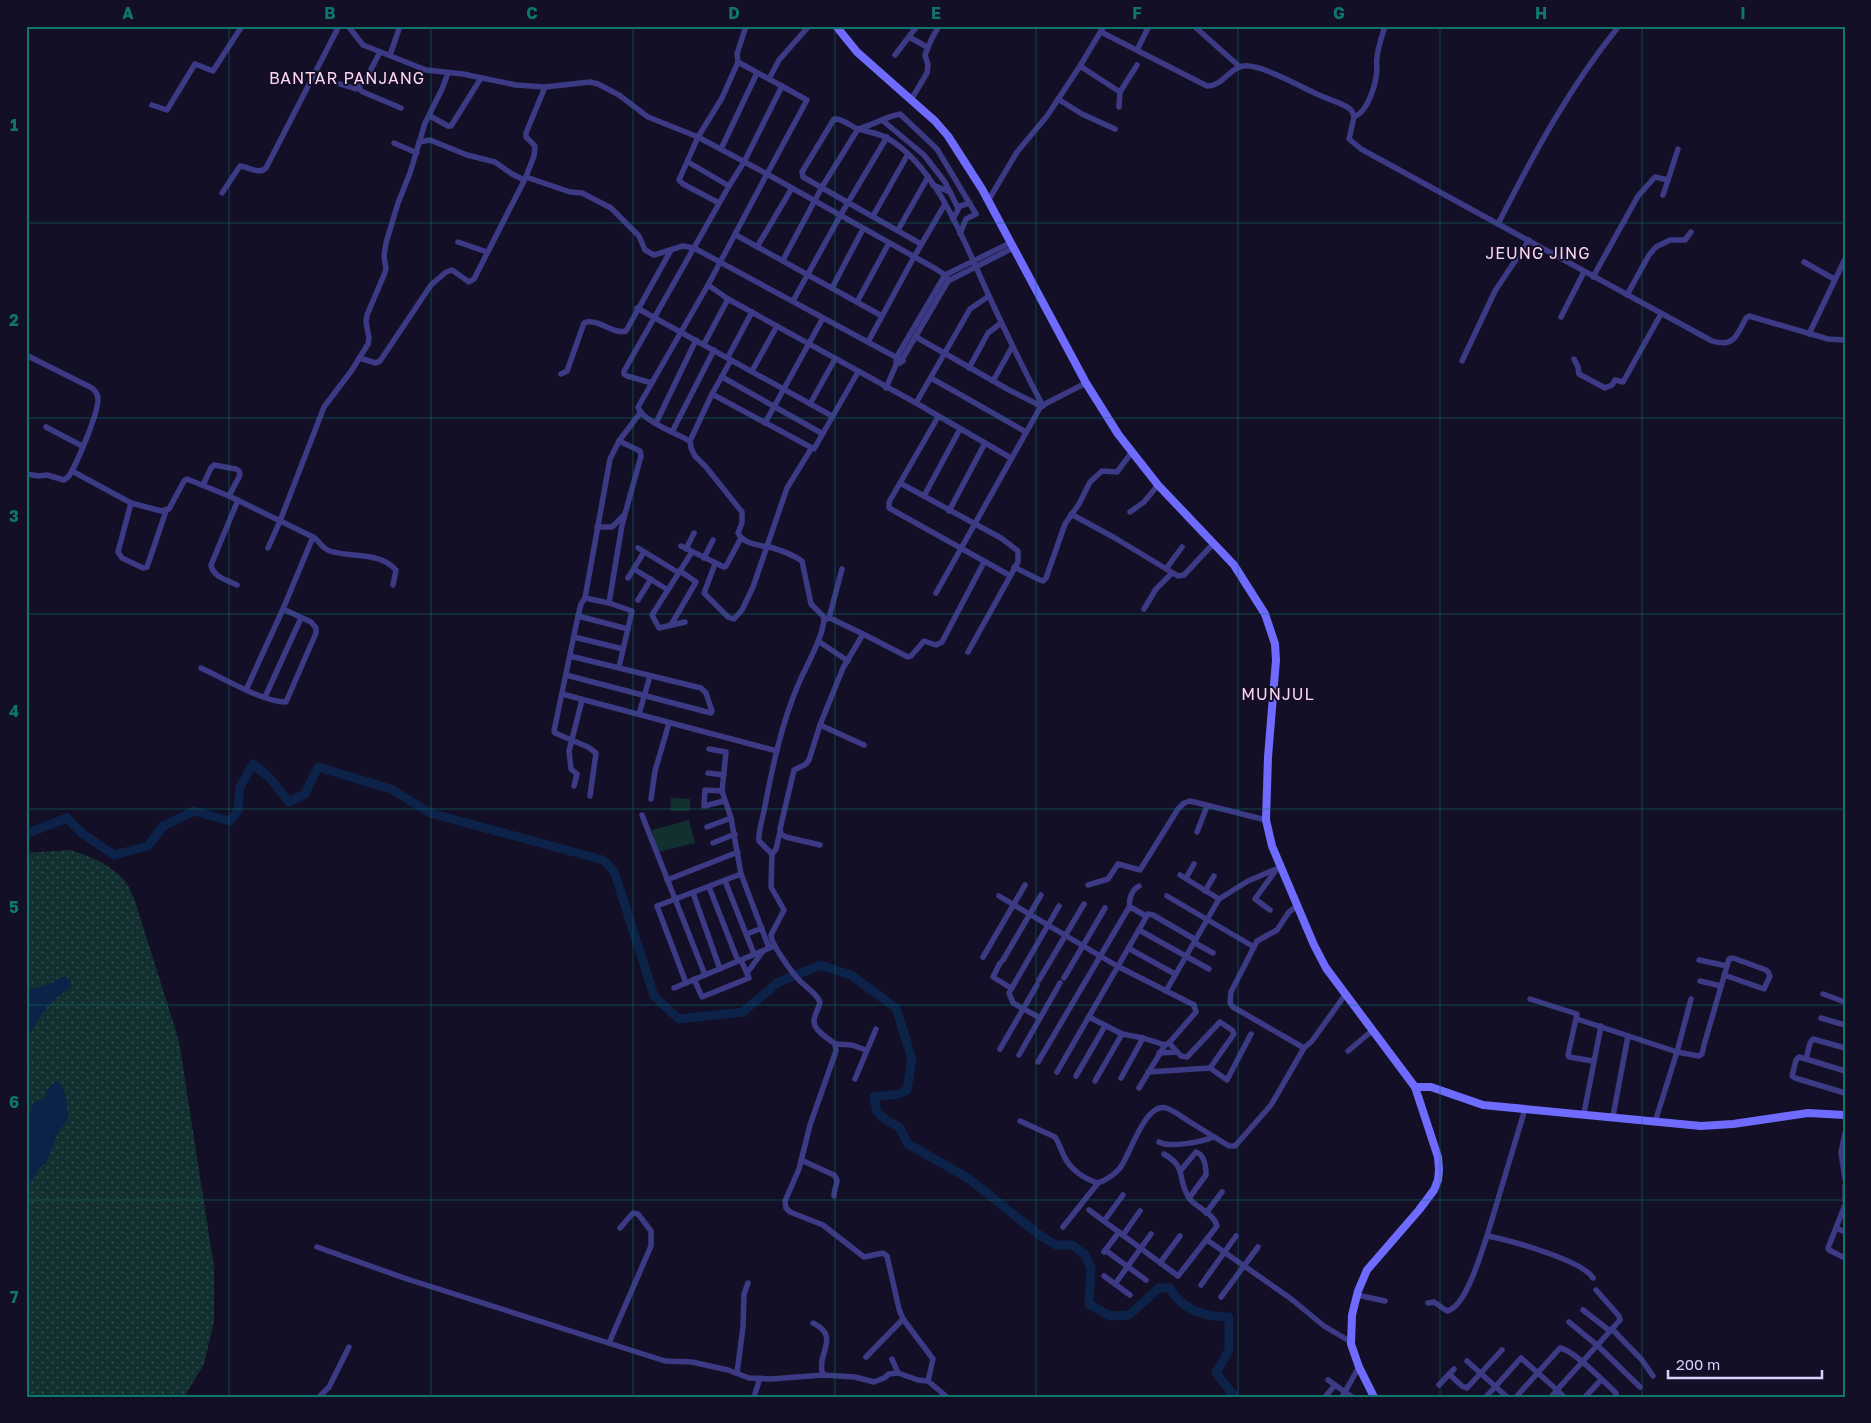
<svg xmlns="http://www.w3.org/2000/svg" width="1871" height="1423" font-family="'Golos Text',sans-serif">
<defs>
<pattern id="green-dots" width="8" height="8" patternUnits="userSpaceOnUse" patternTransform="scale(1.25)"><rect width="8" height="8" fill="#12302f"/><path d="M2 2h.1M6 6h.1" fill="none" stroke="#344d4e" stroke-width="1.8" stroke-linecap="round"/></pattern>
</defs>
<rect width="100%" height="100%" fill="#130f26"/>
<path fill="url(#green-dots)" d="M70,850C90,856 110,864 124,880C129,886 132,894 135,901L179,1041L214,1267V1321L204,1364L184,1397H26V853Z"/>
<g fill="#12302f">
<path d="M671,798L690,799V811H670Z"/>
<path d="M689,820L695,843L658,852L652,830Z"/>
</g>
<g fill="#0c2248">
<path d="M64,976L70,980L71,987C51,1001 42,1011 31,1032L26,1031V991L52,983Z"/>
<path d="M56,1081L61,1084L67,1101L68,1119L58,1132L46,1163L40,1167L26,1191V1115L32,1110V1104L45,1098L47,1090Z"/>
</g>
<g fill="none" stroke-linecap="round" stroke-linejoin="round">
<path stroke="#0c2248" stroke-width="9" d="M26,834L67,818L83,834L114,855L148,846L163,826L194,811L230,821L238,810L240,787L253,764L269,777L289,802L305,794L318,767L391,789L430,813L603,860L614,871L654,996L679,1019L743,1012L777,983L820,965L851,975L896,1008L912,1059L907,1090L898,1094L874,1097L877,1112L886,1120L899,1127L908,1144L968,1178L1041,1236L1056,1245H1072L1085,1255L1091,1268L1089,1304L1110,1316L1129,1315L1159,1288H1170C1182,1310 1205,1317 1229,1317V1350L1216,1373L1235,1397"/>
<g stroke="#3d3a85" stroke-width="5.5">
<path d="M348,26L363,45L426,70L463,74L516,85L545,87L590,82L598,84L619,95L648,117L698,137L767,174L708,285L638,407C642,421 678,434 690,441L691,448L695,456L706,467L742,512V523L738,533C744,545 761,545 773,548C783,551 793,555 802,561L811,604L824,617C825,634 805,668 798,685C781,725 772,769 764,811C762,821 758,831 759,841L772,854L771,887L784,910L771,935C771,944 791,971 798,979C805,987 816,992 820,1002C819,1008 814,1015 814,1021C814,1031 828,1038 835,1044L836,1051L810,1125L799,1169L785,1201L786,1208L790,1212L823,1225L864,1257L883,1253L887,1256L899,1309L903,1319L933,1359L928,1381L947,1397"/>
<path d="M1194,26L1240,67"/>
<path d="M1101,32L1207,86C1223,86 1229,68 1243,66C1260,63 1302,88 1319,95C1327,99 1346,104 1351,110C1353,112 1353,114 1354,117L1349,139L1361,149L1712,341C1734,348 1737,335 1746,318L1749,316L1828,339L1845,340"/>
<path d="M909,37L927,47"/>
<path d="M1137,50L1149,26"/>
<path d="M390,55L400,26"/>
<path d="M895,55L917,26"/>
<path d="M738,62L807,100L767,174L936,269L945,275L948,281"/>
<path d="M1080,66L1120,92"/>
<path d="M769,79L779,60L809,26"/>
<path d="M340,84L356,89L365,81L380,52"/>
<path d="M358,88L363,92L401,108"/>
<path d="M1058,99L1082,114L1115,129"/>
<path d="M911,100L927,73L928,65L925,55L932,38L939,26"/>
<path d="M152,105L167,110L195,64L213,71L242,26"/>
<path d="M1119,107L1120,92L1137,65"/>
<path d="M430,116L448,126H451L481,78"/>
<path d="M1354,117C1369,111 1376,83 1377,69C1377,65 1376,61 1377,57C1378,47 1382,36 1385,26"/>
<path d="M882,120L924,155L945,182L958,208"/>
<path d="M419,142L430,140L467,155L495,162L512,174L524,180"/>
<path d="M394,143L417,153"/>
<path d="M721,149L757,73"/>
<path d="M688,162L729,186"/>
<path d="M526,177L570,192L582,193L611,208L639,236L645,250L654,255L683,246L694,248L903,361"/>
<path d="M933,185L950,192"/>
<path d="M222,193L240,166C249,167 259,175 266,168L339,26"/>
<path d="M1663,195L1668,180"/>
<path d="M988,201L1017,152L1047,116L1080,66L1104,26"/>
<path d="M719,203L683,184L679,180L698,137L722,98L738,62L737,54L746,26"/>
<path d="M873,216L908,154"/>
<path d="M953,219L960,206L970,203"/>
<path d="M1498,224C1533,155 1570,86 1619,26"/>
<path d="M898,230L928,177"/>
<path d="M736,235L882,316"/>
<path d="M458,242L487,252"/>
<path d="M921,244L803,177L802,172L834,119C842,118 850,126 858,129C867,132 879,133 887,138C937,166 966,246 989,296C1006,333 1024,370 1043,406"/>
<path d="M757,247L792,188"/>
<path d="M783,260L822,187L858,129C873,125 885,117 900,114L937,149L976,214L966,219L960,234"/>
<path d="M1804,262L1834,279"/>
<path d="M1593,277L1638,196L1655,177L1668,180L1678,149"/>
<path d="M708,285L728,299L916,403L1011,458"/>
<path d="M832,288L863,229"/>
<path d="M1627,295L1649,255L1656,247L1670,240H1685L1691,232"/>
<path d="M793,301L840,216L887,137"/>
<path d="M857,302L889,243"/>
<path d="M637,308L832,416"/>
<path d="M1561,317L1584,272"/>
<path d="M1809,334L1845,259"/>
<path d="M916,337L1009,390L1041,406"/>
<path d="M868,342L914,257L945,204"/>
<path d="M704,344L728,299"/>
<path d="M26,355L92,388C96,391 97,393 98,398C99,412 77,463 69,476L64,480L47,475L39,476L26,474"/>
<path d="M728,357L752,312"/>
<path d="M359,358L376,363L380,361L431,285L446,272L452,270L469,282L474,279L525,179L534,156L535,146L526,137V133L545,87"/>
<path d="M1574,359L1578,367L1579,374L1605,388L1612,385L1615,380L1623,382L1661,314"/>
<path d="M1462,361L1495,291L1529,240"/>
<path d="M900,363L948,281L1013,248"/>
<path d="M969,368L988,333L1001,323"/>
<path d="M752,371L777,326"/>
<path d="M561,374L567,371L584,323C597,317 613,335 626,331L671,250"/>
<path d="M722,377L823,434"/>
<path d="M931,378L1026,432"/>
<path d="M993,381L1012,347"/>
<path d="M652,383L627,376L624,374V371L729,186L744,162L782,86"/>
<path d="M886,388L896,365V358L945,275L1010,243"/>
<path d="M712,394L814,449L858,372"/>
<path d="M916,403L970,309L989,296"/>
<path d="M810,404L835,359"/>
<path d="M938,417L889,502V508L1009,575"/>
<path d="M656,423L696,340"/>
<path d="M765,423L823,318"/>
<path d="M46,427L82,446"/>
<path d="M672,432L714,350"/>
<path d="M690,441L712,394L731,360"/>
<path d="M72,471L131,503L161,511L169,509L184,481L187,479L192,481L229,496L313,537C320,541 321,548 330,551C351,558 379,551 396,570L393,585"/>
<path d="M900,483L1001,538L1018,551V562L968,652"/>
<path d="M203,485L211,468L214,465L236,469L239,471L240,475L229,496"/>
<path d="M924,496L960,429"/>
<path d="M131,503L118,552L122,558L143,568L147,567L166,511"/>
<path d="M949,511L985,443"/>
<path d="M1130,512L1144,502L1158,485"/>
<path d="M1071,514L1115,538L1178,576L1184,575L1213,544"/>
<path d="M597,527H612L624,515"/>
<path d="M681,546L724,567L726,566L741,538"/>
<path d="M268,548L280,521L324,407L352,370L368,344L369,338L366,322L367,315L384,275L386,269L384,256L386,243L398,203L410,173L425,123L442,89L448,73"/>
<path d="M638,548L679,573"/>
<path d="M686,549L694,533"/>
<path d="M704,558L713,540"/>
<path d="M715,564L704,593L728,617L734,619L742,610L753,587L787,488L811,449"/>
<path d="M1014,567L1040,580L1043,581L1046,578L1065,524L1079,504L1090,482L1102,471L1117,472L1132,452"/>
<path d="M634,569L668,590"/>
<path d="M1166,569L1182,547"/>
<path d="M628,578L644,552"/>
<path d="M237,585C227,580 213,577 211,565L238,500"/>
<path d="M936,593L1041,406L1086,383"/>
<path d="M585,598L609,603L632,611L619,667"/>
<path d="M638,600L651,579"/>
<path d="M609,603L622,525L641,456L640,451L619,441"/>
<path d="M1144,609L1156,589L1172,573"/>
<path d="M578,616L628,629"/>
<path d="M829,618L842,569"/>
<path d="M685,622L659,628L652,615L692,552"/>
<path d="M671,625L696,582L680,571"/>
<path d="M863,634L908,657L911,656L924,641L936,645L942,642L984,562"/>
<path d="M574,637L623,649"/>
<path d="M818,641L848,661"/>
<path d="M201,668C223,678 263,702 286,702L316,633V628L311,622L283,609"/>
<path d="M566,675L711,713L712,711L706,693L701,688L570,656"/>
<path d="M246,690L283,609L313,537"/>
<path d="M562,694L777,751"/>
<path d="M265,697L301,618"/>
<path d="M639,714L650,676"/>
<path d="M820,725L864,745"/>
<path d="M709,749L726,752L722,791L731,818L741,874L769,948"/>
<path d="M708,773L724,775"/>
<path d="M574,786L577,774L571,769L569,751L582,700"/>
<path d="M722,791L705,790L704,806L724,801"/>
<path d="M590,796L596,753L588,747L555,733L554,731L578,616L581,604L585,598L610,459L619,441L640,413"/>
<path d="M651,799L655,771L669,723"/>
<path d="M642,815L705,975"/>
<path d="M707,827L731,818"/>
<path d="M1197,832L1207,806"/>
<path d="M713,843L735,834"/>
<path d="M820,845L786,837L781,834L780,829L794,770L806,764L809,760L820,725L843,668L863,634L832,619L829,618L824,620"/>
<path d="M772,854L776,849L780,832"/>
<path d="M1180,875L1219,899"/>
<path d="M1186,878L1194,864"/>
<path d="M667,880L738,852"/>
<path d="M725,881L754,954"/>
<path d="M1088,885L1108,879L1118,864L1140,870L1178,809L1184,803L1190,801L1266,820"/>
<path d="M709,887L738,961"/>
<path d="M1205,891L1214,876"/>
<path d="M693,893L720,969"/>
<path d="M999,896L1117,966L1194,1005L1196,1012L1169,1043L1165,1045L1139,1088"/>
<path d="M1167,896L1254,947"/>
<path d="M1297,906L1289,912L1277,930L1257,941L1231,992L1230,1003L1233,1007L1304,1048"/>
<path d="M1130,908C1128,900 1132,889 1139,886"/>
<path d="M1270,910L1255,899L1276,870"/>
<path d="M1139,930L1209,969"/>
<path d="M747,934L762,928"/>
<path d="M1195,943L1213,953"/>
<path d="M1128,948L1175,974"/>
<path d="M983,957L1025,885"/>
<path d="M1003,960L1041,895"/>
<path d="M1699,960L1727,966"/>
<path d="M1000,963L993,977L1011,988"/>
<path d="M747,973L763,951"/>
<path d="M1064,978L1105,908"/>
<path d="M694,979L702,997L749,978L741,960"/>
<path d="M1039,980L1084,904"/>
<path d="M1700,981L1721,986"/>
<path d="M686,983L657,906L741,874"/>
<path d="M674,988L772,947"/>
<path d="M1166,991L1219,899L1248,881L1281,867"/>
<path d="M1823,994L1845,1002"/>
<path d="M1530,999L1577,1014L1568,1055L1569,1057L1593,1061"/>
<path d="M1089,1017L1122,1034L1143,1038L1165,1045"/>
<path d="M1040,1018L1013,1003L1009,993L1059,906"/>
<path d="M1821,1018L1845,1025"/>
<path d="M1577,1019L1677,1052L1699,1056L1702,1054L1704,1045L1727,966L1729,959L1733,958L1766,970L1768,972L1770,976L1764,989L1724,975"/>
<path d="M1169,1043L1181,1056L1187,1057L1220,1022L1232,1030L1234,1034L1210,1068"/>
<path d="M835,1044L852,1045L866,1050"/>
<path d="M1845,1048L1813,1039L1810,1043L1806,1059L1799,1057L1796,1060L1792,1076L1795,1078L1845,1093"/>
<path d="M1000,1049L1037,985"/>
<path d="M1348,1051L1373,1030"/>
<path d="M1159,1053L1177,1052"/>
<path d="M1019,1055L1060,983"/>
<path d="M1806,1059L1845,1071"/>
<path d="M1038,1062L1128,909L1132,908L1146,916"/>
<path d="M1057,1072L1148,914L1153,915L1196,940"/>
<path d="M1148,1072L1210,1068L1227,1080L1251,1034"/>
<path d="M1076,1076L1105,1026"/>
<path d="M1121,1078L1143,1038"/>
<path d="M855,1079L876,1029"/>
<path d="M1095,1081L1122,1034"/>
<path d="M1525,1109L1487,1236C1509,1240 1582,1260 1593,1278"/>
<path d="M1584,1113L1601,1026"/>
<path d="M1613,1116L1628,1036"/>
<path d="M1020,1121L1055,1137C1059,1143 1061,1150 1064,1156C1070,1169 1084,1179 1098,1183C1106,1180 1114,1175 1120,1168C1130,1155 1145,1102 1166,1108C1175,1111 1182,1117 1190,1122C1203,1130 1216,1138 1229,1146H1235L1271,1105L1304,1048L1312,1041L1345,995"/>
<path d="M1655,1122L1677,1052L1691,999"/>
<path d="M1845,1133L1841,1152L1845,1179"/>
<path d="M1159,1142C1170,1148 1202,1142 1213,1137"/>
<path d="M801,1160L834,1175C841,1182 833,1188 834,1196"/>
<path d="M1181,1170L1196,1152C1205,1155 1206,1166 1206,1175L1189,1198"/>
<path d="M1845,1186V1200"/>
<path d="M1845,1205L1828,1248L1829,1250L1845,1258"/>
<path d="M1089,1210L1178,1276L1217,1226C1214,1213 1196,1208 1189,1198C1176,1177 1188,1168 1164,1154"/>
<path d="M1206,1213L1222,1192"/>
<path d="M1104,1221L1123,1195"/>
<path d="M1063,1227L1098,1183"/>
<path d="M1836,1228L1845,1232"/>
<path d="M1123,1235L1140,1211"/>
<path d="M1207,1240L1290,1298L1324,1326L1351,1342"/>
<path d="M317,1247L407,1279L665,1361L692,1362L728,1370L749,1378L771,1379L823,1375L855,1377L874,1382L884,1378L889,1374L898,1373"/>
<path d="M1105,1250L1146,1280"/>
<path d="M1104,1252L1119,1232"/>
<path d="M1160,1263L1180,1236"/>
<path d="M1104,1276L1130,1295"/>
<path d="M1115,1284L1151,1234"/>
<path d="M1201,1285L1236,1236"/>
<path d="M1357,1295L1385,1301"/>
<path d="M1221,1297L1258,1247"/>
<path d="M1428,1303L1434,1302L1447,1311C1466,1307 1481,1253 1487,1236"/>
<path d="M1583,1310L1610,1331"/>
<path d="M1569,1322L1597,1345L1640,1387"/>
<path d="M813,1323C842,1337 815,1354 823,1375"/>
<path d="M1612,1329L1642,1360L1653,1376"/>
<path d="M609,1343L651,1246V1231L638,1214L633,1213L620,1228"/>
<path d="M866,1357L903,1319"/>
<path d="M892,1359L898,1373L918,1380L928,1381"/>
<path d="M1467,1361L1507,1397"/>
<path d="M737,1373L743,1327L744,1294L748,1283"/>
<path d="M1449,1374L1462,1386L1467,1388L1502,1350"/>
<path d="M1328,1380L1352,1397"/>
<path d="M1439,1385L1454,1369"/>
<path d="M319,1397L329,1387L349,1347"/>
<path d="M754,1397L760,1378"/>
<path d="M1325,1397L1335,1385"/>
<path d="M1342,1397L1359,1367"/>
<path d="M1486,1397L1521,1358L1557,1390L1551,1397"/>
<path d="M1516,1397L1560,1348C1574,1350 1604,1382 1616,1393V1397"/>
<path d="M1564,1397L1557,1390L1620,1320L1619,1316L1596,1290"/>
<path d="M1585,1397L1601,1380"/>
</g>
<g stroke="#6f6bff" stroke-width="8">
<path d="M836,26L857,52L935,121L948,136L982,189L1086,383L1118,434L1158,485L1234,565L1265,614L1275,644L1276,660L1268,757L1266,820L1272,846L1314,945L1326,968L1415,1087L1438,1157L1439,1170L1438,1180L1434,1190L1419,1210L1367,1270L1358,1291L1352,1315L1351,1344L1359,1367L1374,1397"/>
<path d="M1415,1087H1431L1483,1105L1701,1126L1733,1124L1808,1113L1845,1115"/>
</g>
</g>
<path fill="none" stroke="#0f766e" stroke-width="1" stroke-opacity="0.55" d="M229,26V1397M431,26V1397M633,26V1397M835,26V1397M1036,26V1397M1238,26V1397M1440,26V1397M1642,26V1397M26,223H1845M26,418H1845M26,614H1845M26,809H1845M26,1005H1845M26,1200H1845"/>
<g text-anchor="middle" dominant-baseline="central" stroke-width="4" stroke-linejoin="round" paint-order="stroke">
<g font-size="16" letter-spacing="1" fill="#ffd6f0" stroke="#130f26">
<text x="347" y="78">BANTAR PANJANG</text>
<text x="1538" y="253">JEUNG JING</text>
<text x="1278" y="694">MUNJUL</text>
</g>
</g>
<rect width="1871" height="1423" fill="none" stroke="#130f26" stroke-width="55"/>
<path d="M1668 1370v8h154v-8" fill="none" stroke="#d9d4ff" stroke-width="2.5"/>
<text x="1676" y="1370" font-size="15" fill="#d9d4ff" stroke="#130f26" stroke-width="4" paint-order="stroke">200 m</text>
<rect x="28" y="28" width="1816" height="1368" fill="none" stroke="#0f766e" stroke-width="2"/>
<g font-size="16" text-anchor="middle" font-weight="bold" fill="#0f766e">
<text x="128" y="19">A</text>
<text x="330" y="19">B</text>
<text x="532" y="19">C</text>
<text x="734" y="19">D</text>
<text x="936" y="19">E</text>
<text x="1137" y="19">F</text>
<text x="1339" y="19">G</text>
<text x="1541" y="19">H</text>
<text x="1743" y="19">I</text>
<text x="14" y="131">1</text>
<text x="14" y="326">2</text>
<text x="14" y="522">3</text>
<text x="14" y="717">4</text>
<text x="14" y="913">5</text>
<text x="14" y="1108">6</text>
<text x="14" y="1303">7</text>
</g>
</svg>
